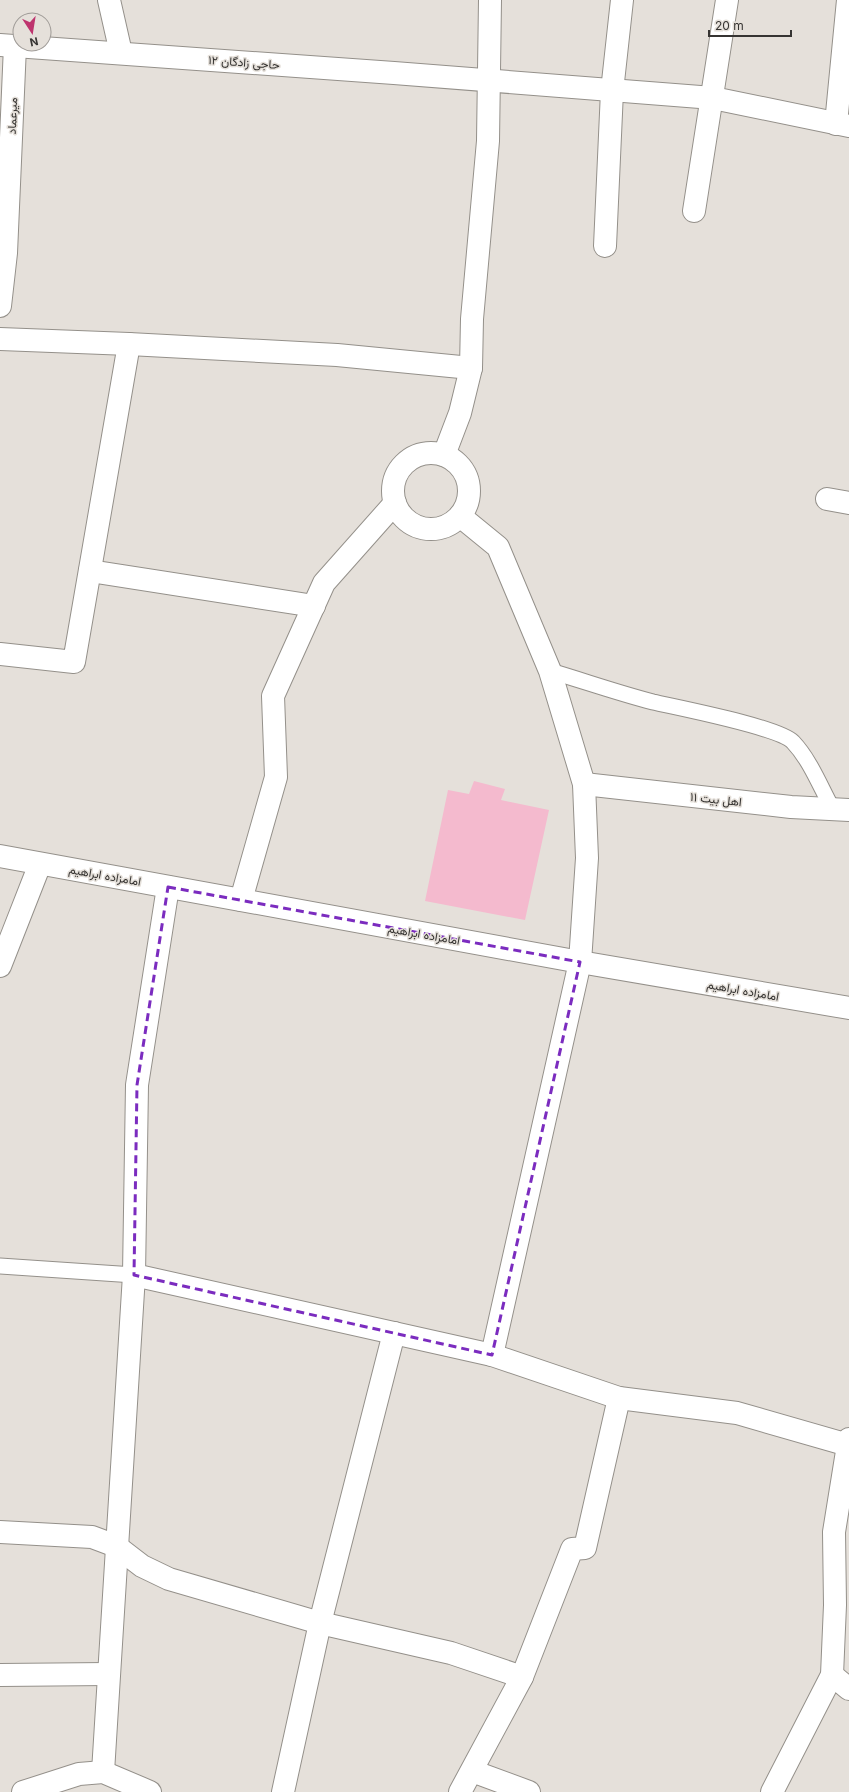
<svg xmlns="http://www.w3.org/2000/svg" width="849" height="1792" font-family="Inter,Vazirmatn,sans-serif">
<rect width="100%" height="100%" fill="#e5e0da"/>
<path fill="#f4bace" d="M474,781L505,789L501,800L549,810L525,920L425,901L448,790L469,794Z"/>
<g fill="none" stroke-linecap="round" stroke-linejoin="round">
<defs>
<g id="service">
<path d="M550,671C584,681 618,693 653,702C679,708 778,727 793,742C810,760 820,786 832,808"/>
<path d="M0,1266L134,1275"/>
</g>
<g id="minor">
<path d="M109,0L121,53"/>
<path d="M0,45L394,73L713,98L849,126"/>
<path d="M836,124L848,0"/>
<path d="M694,211L727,0"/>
<path d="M605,246L612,91L622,0"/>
<path d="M0,306L6,253L15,46"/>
<path d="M0,339L129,344L337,355L471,368"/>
<circle cx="431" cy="491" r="38"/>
<path d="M444,455L460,413L471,368L472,319L488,141L490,0"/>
<path d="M827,499L849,503"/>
<path d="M460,516L498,547L550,671L584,784L587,858L580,962L492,1355"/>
<path d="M90,571L314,606"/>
<path d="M0,654L74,662L129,344"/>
<path d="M584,784L791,807L849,810"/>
<path d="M241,900L276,777L273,696L324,583L395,503"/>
<path d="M0,966L40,864"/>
<path d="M134,1275L492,1355L619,1398L737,1413L848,1445"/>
<path d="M0,1532L92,1537L116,1546L142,1566L169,1579L320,1623L451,1653L522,1677L460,1792"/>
<path d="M0,1675L108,1674"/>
<path d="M832,1675L849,1689"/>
<path d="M522,1677L572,1549L585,1548L619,1398"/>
<path d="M472,1771L529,1792"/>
<path d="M103,1772L134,1275L137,1085L168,887"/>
<path d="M23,1792L79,1774L103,1772L150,1792"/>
<path d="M283,1792L320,1623L394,1333"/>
<path d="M772,1792L832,1675L835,1605L834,1532L849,1439"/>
</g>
<path id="tertiary" d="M0,856L580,962L849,1008"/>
</defs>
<use href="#service" stroke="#94908a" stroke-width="17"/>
<use href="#minor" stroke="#94908a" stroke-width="24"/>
<use href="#tertiary" stroke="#94908a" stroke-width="24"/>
<use href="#service" stroke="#fff" stroke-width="15"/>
<use href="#minor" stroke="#fff" stroke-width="22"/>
<use href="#tertiary" stroke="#fff" stroke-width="22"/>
</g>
<path fill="none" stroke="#7b2cbf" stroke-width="3" stroke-dasharray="8 5" stroke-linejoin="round" d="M168,887L580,962L492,1355L134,1275L137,1085Z"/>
<g text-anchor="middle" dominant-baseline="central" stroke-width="3" stroke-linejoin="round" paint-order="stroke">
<g font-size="12" fill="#363432" stroke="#e5e0da">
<text transform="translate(244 62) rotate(4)">حاجی زادگان ۱۲</text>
<text transform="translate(12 116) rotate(-88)">میرعماد</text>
<text transform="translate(716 799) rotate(6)">اهل بیت ۱۱</text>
<text transform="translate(105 875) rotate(10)">امامزاده ابراهیم</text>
<text transform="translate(424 934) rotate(10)">امامزاده ابراهیم</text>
<text transform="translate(743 990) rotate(10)">امامزاده ابراهیم</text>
</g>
</g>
<g transform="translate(32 32) rotate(168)"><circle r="19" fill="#e5e0da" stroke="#9f9b97"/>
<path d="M0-3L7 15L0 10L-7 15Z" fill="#be346e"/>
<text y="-6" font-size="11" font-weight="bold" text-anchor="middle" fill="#363432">N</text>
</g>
<path d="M709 30v6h82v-6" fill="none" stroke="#363432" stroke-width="2"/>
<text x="715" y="30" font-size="12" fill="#363432" stroke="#e5e0da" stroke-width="3" paint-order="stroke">20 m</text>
</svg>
